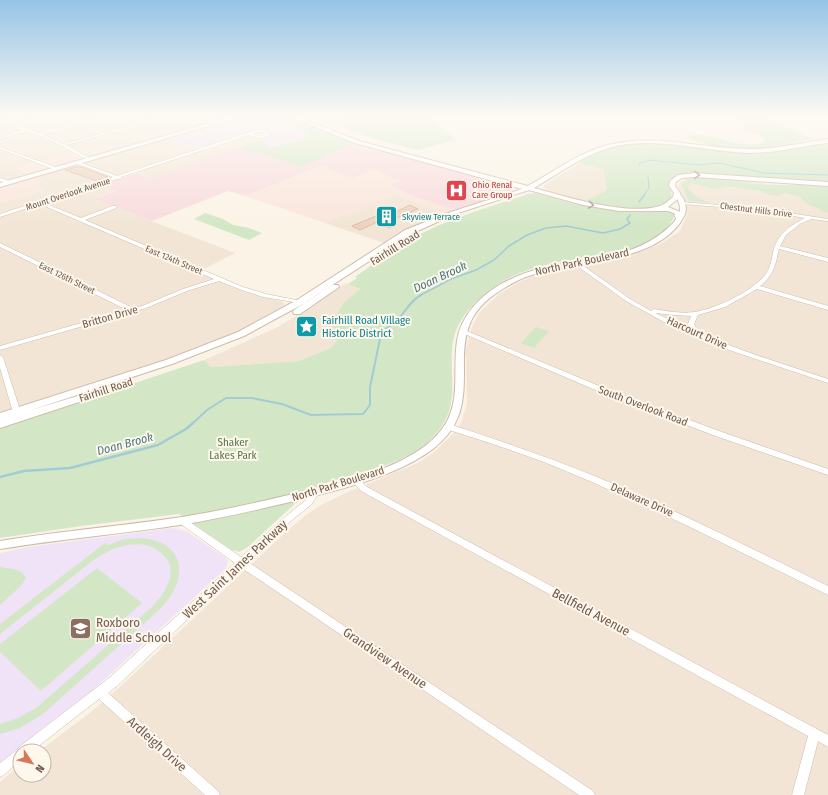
<svg xmlns="http://www.w3.org/2000/svg" width="828" height="795" font-family="'Fira Sans Condensed',sans-serif">
<rect width="100%" height="100%" fill="#fbf3e6"/>
<g fill="#f2e5d5">
<path d="M0,115H239L90,158L77,151L41,162L38,161L15,168L31,175L0,184Z"/>
<path d="M304,115H363L335,126L328,125Z"/>
<path d="M249,135L262,139L150,179L134,172L101,183L117,190L94,199L235,253L198,272L243,291L283,302L286,306L247,329L173,358L0,413V203L43,190L35,184L43,181L36,177L169,138L181,143H192L207,149Z"/>
<path d="M580,163L603,169L607,190L587,200L589,202L548,191L544,188L543,187L546,184Z"/>
<path d="M700,177L768,184L828,187V795H0V782L20,765V775H44V751H39L91,712L121,686L286,532L306,515L323,504L348,492L418,463L433,453L451,436L461,423L467,404L466,350L471,329L480,312L499,294L519,282L544,272L631,256L662,243L680,231L687,215L685,199L678,187L679,183L685,179Z"/>
<path d="M395,194L444,214L418,225L384,243L325,223Z"/>
<path d="M346,283L360,289L343,303L340,336L332,348L299,361L211,367L204,360L276,328L305,311Z"/>
</g>
<g fill="#fae5db">
<path d="M73,153L84,159L31,175L14,168Z"/>
<path d="M320,166L353,178L374,169L401,182L391,185L402,191L418,198L456,210L444,214L395,194L325,223L245,196Z"/>
<path d="M36,177L44,181L36,184L44,189L0,203V187Z"/>
</g>
<g fill="#f0e3f7">
<path d="M249,115H285L355,143L302,167L239,147L261,140L246,134L204,148L192,143H181L169,138Z"/>
<path d="M173,528L186,531L226,558L228,561L227,565L225,569L95,688L39,731L0,765V553L29,547Z"/>
</g>
<path fill="#f8dadd" d="M355,143L511,186L514,190L456,210L418,198L402,191L391,185L400,182L374,169L353,178L320,166L245,196L228,191L152,221L94,199L116,191L102,184L137,173L150,179L239,147L302,167Z"/>
<g fill="#d3e7c6">
<path d="M368,115H428L456,140L417,150L371,138L339,127Z"/>
<path d="M727,115H756L813,139C769,148 729,157 686,137C691,136 695,135 699,135C715,135 753,153 765,140L763,136L744,130L743,127L746,125Z"/>
<path d="M297,121L355,143L302,167L239,147L262,139L263,143L272,148L305,138L303,137L307,136L306,133L308,132L289,123Z"/>
<path d="M828,143V182L698,173L682,174L669,180L672,197C657,215 610,207 589,202L587,200L607,190L603,169L579,163C586,159 592,154 600,151C648,133 708,152 758,152C782,153 805,146 828,143Z"/>
<path d="M701,178L767,185H808L794,182L828,184V213L807,204L799,196L783,193L777,196L765,194L761,191L726,186L716,189L690,183L687,187L697,197L710,203L689,201L681,184L689,179Z"/>
<path d="M536,193L575,204L608,209L645,212L673,211L675,215C671,224 664,232 656,238C642,247 623,250 607,254C572,260 531,264 500,283C477,298 454,319 452,349C450,382 460,410 433,437C402,469 354,471 315,487C308,489 302,497 297,502C280,517 264,532 248,547L239,552L232,550L179,514L81,526L0,538V428L204,360L211,367L299,361L331,348L340,336L332,325L343,303L360,289L348,284L357,278L355,277C372,265 390,252 408,241C445,219 488,208 528,194Z"/>
<path d="M205,213L223,219L233,225L249,228L262,233L249,240L194,219Z"/>
<path d="M536,327L549,331L534,348L521,343Z"/>
<path d="M244,335L246,336L172,365L30,412L29,410L173,363Z"/>
<path d="M140,538C188,541 189,582 159,610L43,714L20,728L0,734V724L18,718L36,708L152,607C162,596 173,582 170,566C168,559 163,554 157,550C143,540 121,545 107,552C93,559 80,571 67,581C45,599 22,616 0,634V624L105,543L108,545L124,539Z"/>
<path d="M0,567C10,569 22,568 26,578L21,586L0,605Z"/>
<path d="M97,568L142,603L41,691L0,652V644Z"/>
</g>
<g fill="none" stroke-linecap="round" stroke-linejoin="round">
<g stroke="#a3cbd4" stroke-width="1">
<path d="M639,166L640,163L649,160L697,165L719,163L764,173L828,175"/>
<path d="M644,195L649,188L648,176"/>
</g>
<g stroke="#a3cbd4" stroke-width="1.5">
<path d="M639,202L645,194"/>
<path d="M419,296L451,279L476,270L494,260L509,246L527,235L546,228L566,226L603,233L620,229L630,223L627,219L630,215"/>
</g>
<path stroke="#a3cbd4" stroke-width="2" d="M192,424L207,410L226,398H252L282,404L311,415L363,414L370,405V387L381,334C387,326 389,328 395,322C405,314 409,301 421,295"/>
<path stroke="#a3cbd4" stroke-width="2.5" d="M0,477L24,471L70,468L158,445L186,429L193,423"/>
</g>
<g fill="#eed3c0" stroke="#dfbaa2">
<path d="M77,167H81L108,177L97,181L65,170Z"/>
<path d="M410,205L418,209L390,221L397,224L389,228L377,222L360,230L352,226L381,214L376,211L383,208L394,213Z"/>
</g>
<g fill="none" stroke-linecap="round" stroke-linejoin="round">
<defs>
<g id="minor">
<path d="M47,115H54L17,125L38,133L106,115H113L42,134L63,144L170,115H177L66,145L91,159V161H90L50,140L27,131L0,139V137L23,130L0,121V119L14,124Z"/>
<path d="M298,115H304L294,119L292,118Z"/>
<path d="M359,115H365L325,131L322,130Z"/>
<path d="M256,130H265L270,134L268,137L259,138L249,135L121,177V179H117L44,203L81,218L112,206H116V208L85,220L243,287L266,294L306,302V304L263,297L239,289L219,281L187,291L146,308L137,311L136,312H132L0,350V346L127,310L0,247V243L133,308L142,306L183,289L214,279L40,204L0,217V214L113,177L77,164V162H79L117,176ZM257,132H263L266,134L259,136L253,134Z"/>
<path d="M0,147L58,168L59,169L56,170L0,149Z"/>
<path d="M0,178L12,182V183L10,184L0,181Z"/>
<path d="M681,202L758,208L828,219V221L811,219L800,224L786,235L780,246L828,258V262L779,249C775,266 774,275 760,286L828,306V310L757,289L725,307L698,315L694,324L699,334L753,354L828,379V383L723,348L673,327L626,301L573,263L576,261L578,262L630,299L651,311L654,309C667,311 680,314 694,312C713,310 757,290 767,272C771,266 772,258 773,252C778,234 789,226 805,218L758,210L683,204H681ZM655,313L674,315L691,316L688,324L691,330Z"/>
<path d="M462,329L604,388L719,431L828,469V475L713,435L600,392L460,332L459,331L460,330Z"/>
<path d="M0,355L3,357L22,416L21,418H18L14,416L0,368Z"/>
<path d="M446,425H452C501,441 550,458 597,477C676,510 752,549 828,586V595L686,525L592,482L544,462L496,445L446,429L445,427Z"/>
<path d="M356,478L359,479L367,487L828,735V747L818,741L804,795H792L808,736L361,491L352,481L353,479Z"/>
<path d="M315,489L318,490L319,492L312,504L291,521L248,562L593,791L595,795H579L242,568L117,686L108,693L218,791L220,795H205L99,699L32,751H20V761L4,775L0,777V763L18,749L19,747L109,678L235,563L178,522L177,520L178,518L181,517L184,518L241,557L285,517L306,500L312,490Z"/>
</g>
<path id="tertiary" d="M677,191C685,198 689,209 683,218C659,261 584,261 542,272C529,275 517,280 506,287C470,308 463,329 464,369C464,385 464,402 458,417C448,443 422,458 398,469C369,482 338,490 307,498C265,508 223,518 180,525C120,534 60,539 0,549V541C60,531 121,526 182,517C231,509 279,498 327,485C364,476 412,463 438,434C463,407 452,373 457,341C461,315 481,295 503,283C516,276 529,271 543,268C586,258 637,259 670,226C682,215 683,207 674,193Z"/>
<g id="secondary">
<path d="M237,115H246L0,187V183Z"/>
<path d="M286,115H293L359,141L528,186C553,172 579,152 608,145C655,133 703,149 750,149C776,149 802,143 828,139V143C802,146 776,153 749,153C704,152 654,135 609,148C582,156 558,174 534,188C567,197 627,216 660,206C665,204 669,200 673,197L674,193L669,186L670,181L678,175L695,173L828,182V186L695,177L682,178L676,182L675,186L680,193L678,199L668,207L680,212L682,219L679,224L677,225L674,223L676,219L674,213L668,211H619L583,205L529,190L455,214L411,234L303,304L244,336L172,364L28,411L84,394L89,397L88,399L0,428V413L166,360L238,332L297,300L405,230L451,212L522,189L355,143Z"/>
<path d="M332,285H338L339,287L300,314H294L293,312L294,310Z"/>
</g>
</defs>
<use href="#minor" stroke="#ccbbad" stroke-width="1"/>
<use href="#tertiary" stroke="#ccbbad" stroke-width="2"/>
<use href="#secondary" stroke="#d0bdae" stroke-width="2"/>
<use href="#minor" fill="#fff" fill-rule="evenodd"/>
<use href="#tertiary" fill="#fff" fill-rule="evenodd"/>
<use href="#secondary" fill="#fff" fill-rule="evenodd"/>
</g>
<defs><path id="oneway-chevron" d="M-2-3.5L2.5 0L-2 3.5" fill="none" stroke-width="1.6" stroke-linecap="round" stroke-linejoin="round"/></defs>
<g stroke="#aa9d94">
<use href="#oneway-chevron" transform="translate(697 175) rotate(2)"/>
<use href="#oneway-chevron" transform="translate(591 205) rotate(9)"/>
</g>
<linearGradient id="sky" x2="0" y2="1"><stop stop-color="#96c4e6"/><stop offset="0.51" stop-color="#fdfaf4"/><stop offset="1" stop-color="#fdfaf4" stop-opacity="0"/></linearGradient>
<rect width="828" height="227" fill="url(#sky)"/>
<defs>
<symbol id="hospital-square" viewBox="-11 -11 22 22"><rect x="-9" y="-9" width="18" height="18" rx="4" fill="#e0444e" stroke="#fef7ec"/><path d="M-5-5h3v3.5h4V-5h3V5h-3V1.5h-4V5h-3Z" fill="#fff"/></symbol>
<symbol id="building-square" viewBox="-11 -11 22 22"><rect x="-9" y="-9" width="18" height="18" rx="4" fill="#0f9aa8" stroke="#fef7ec"/><path d="M-4-6H4V6H1V3H-1V6H-4ZM-2.5-4.3h1.7v1.8h-1.7ZM.8-4.3h1.7v1.8H.8ZM-2.5-1h1.7V.8h-1.7ZM.8-1h1.7V.8H.8Z" fill="#fff"/></symbol>
<symbol id="sight-square" viewBox="-11 -11 22 22"><rect x="-9" y="-9" width="18" height="18" rx="4" fill="#0f9aa8" stroke="#fef7ec"/><path d="M0-6L1.8-2.2L6-1.7L2.9 1.2L3.7 5.4L0 3.3L-3.7 5.4L-2.9 1.2L-6-1.7L-1.8-2.2Z" fill="#fff"/></symbol>
<symbol id="school-square" viewBox="-11 -11 22 22"><rect x="-9" y="-9" width="18" height="18" rx="4" fill="#8d6e63" stroke="#fef7ec"/><path d="M0-5L7-2L0 1L-7-2ZM-4 1L0 2.5L4 1V4Q0 6-4 4Z" fill="#fff"/></symbol>
</defs>
<g fill-rule="evenodd">
<use href="#hospital-square" x="444" y="178" width="25" height="25"/>
<use href="#building-square" x="374" y="204" width="25" height="25"/>
<use href="#sight-square" x="294" y="314" width="25" height="25"/>
<use href="#school-square" x="68" y="616" width="25" height="25"/>
</g>
<g text-anchor="middle" dominant-baseline="central" stroke-width="4" stroke-linejoin="round" paint-order="stroke">
<g font-size="9" fill="#be3a42" stroke="#fef7ec" text-anchor="start">
<text x="472" y="185">Ohio Renal<tspan x="472" dy="10">Care Group</tspan></text>
</g>
<g font-size="9" fill="#725b4d" stroke="#fef7ec">
<text transform="translate(68 194) rotate(-18)">Mount Overlook Avenue</text>
<text transform="translate(756 210) rotate(7)">Chestnut Hills Drive</text>
<text transform="translate(174 260) rotate(23)">East 124th Street</text>
<text transform="translate(67 278) rotate(26)">East 126th Street</text>
</g>
<g font-size="9" fill="#0d838f" stroke="#fef7ec" text-anchor="start">
<text x="402" y="217">Skyview Terrace</text>
</g>
<g font-size="11" fill="#725b4d" stroke="#fef7ec">
<text transform="translate(395 248) rotate(-32)">Fairhill Road</text>
<text transform="translate(582 262) rotate(-12)">North Park Boulevard</text>
<text transform="translate(110 317) rotate(-16)">Britton Drive</text>
<text transform="translate(697 333) rotate(24)">Harcourt Drive</text>
<text transform="translate(106 390) rotate(-18)">Fairhill Road</text>
<text transform="translate(643 406) rotate(21)">South Overlook Road</text>
<text transform="translate(338 484) rotate(-17)">North Park Boulevard</text>
<text transform="translate(642 500) rotate(24)">Delaware Drive</text>
</g>
<g font-size="11" fill="#0d838f" stroke="#fef7ec" text-anchor="start">
<text x="322" y="320">Fairhill Road Village<tspan x="322" dy="13">Historic District</tspan></text>
</g>
<g font-size="11" fill="#547746" stroke="#fef7ec">
<text x="233" y="442">Shaker<tspan x="233" dy="13">Lakes Park</tspan></text>
</g>
<g font-size="12" font-style="italic" fill="#487984" stroke="#fef7ec">
<text transform="translate(440 277) rotate(-25)">Doan Brook</text>
<text transform="translate(125 444) rotate(-15)">Doan Brook</text>
</g>
<g font-size="13" fill="#725b4d" stroke="#fef7ec">
<text transform="translate(235 569) rotate(-43)">West Saint James Parkway</text>
<text transform="translate(591 612) rotate(28)">Bellfield Avenue</text>
<text transform="translate(385 658) rotate(34)">Grandview Avenue</text>
<text transform="translate(157 744) rotate(42)">Ardleigh Drive</text>
</g>
<g font-size="13" fill="#785e54" stroke="#fef7ec" text-anchor="start">
<text x="96" y="622">Roxboro<tspan x="96" dy="15">Middle School</tspan></text>
</g>
</g>
<g transform="translate(32 763) rotate(125)"><circle r="19" fill="#fef7ec" stroke="#c6b9ac"/>
<path d="M0-3L7 15L0 10L-7 15Z" fill="#db7555"/>
<text y="-6" font-size="11" font-weight="bold" text-anchor="middle" fill="#725b4d">N</text>
</g>
</svg>
